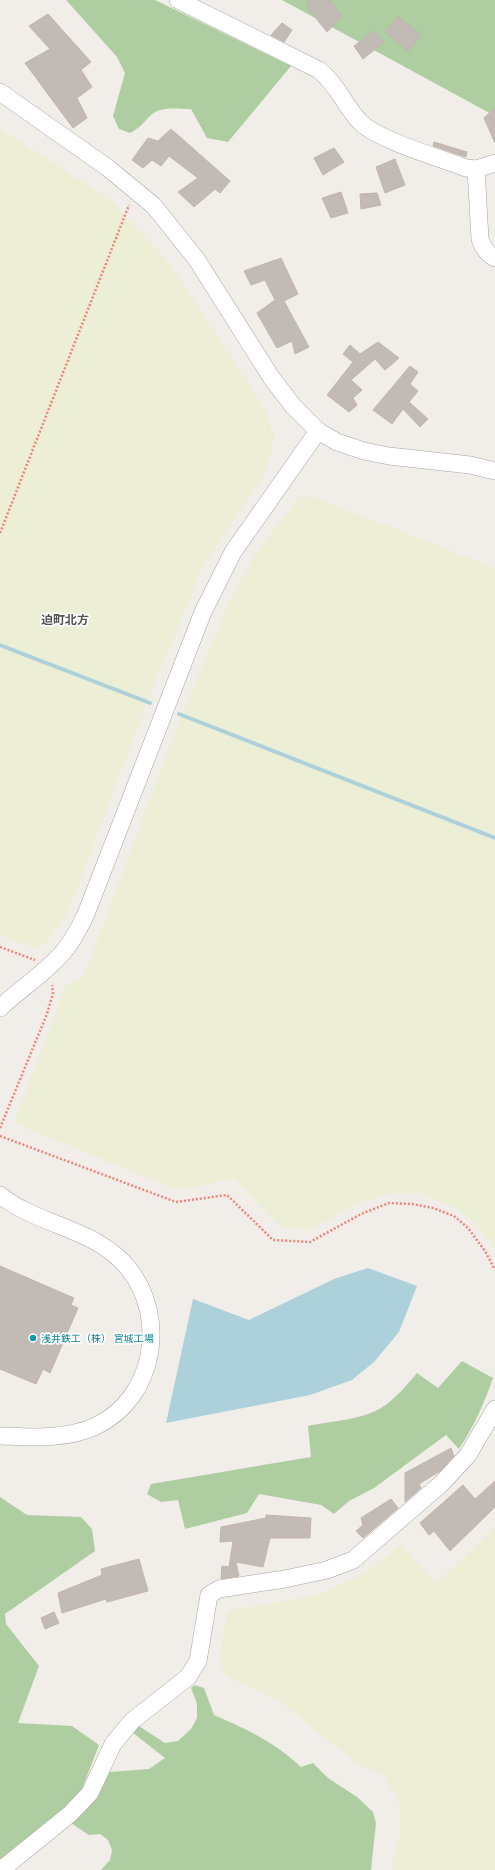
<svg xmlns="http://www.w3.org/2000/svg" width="495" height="1870" font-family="Helvetica,'Noto Sans JP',sans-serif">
<rect width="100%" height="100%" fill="#f1eee9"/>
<g fill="#eceed6">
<path d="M0,128L113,202L168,262L265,409L274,434L271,454L263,475L203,566L152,689L68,912L48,940L38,949L0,936Z"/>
<path d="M311,496L495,568V1250L474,1223L458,1209L420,1193H392L359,1203L309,1230L278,1225L234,1179L177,1190L14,1123L66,985L84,976L179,721L231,598L256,553L299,497Z"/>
<path d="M495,1527V1870H394L391,1866L400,1835L399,1801L383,1775L356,1763L280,1701L226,1676L219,1660L227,1611L318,1595L366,1573L400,1544L436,1584Z"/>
</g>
<g fill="#aecda0">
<path d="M66,0H155L291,66L228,142L207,138L191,109C179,109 160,106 151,115C144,122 140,128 130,133L119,129L113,116L125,73L117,57Z"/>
<path d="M282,0H495V116Z"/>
<path d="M462,1361L493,1378C484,1404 474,1426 459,1449L446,1435L374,1488L349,1501L334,1514L321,1505L259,1494L247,1513L185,1529L178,1500L161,1502L147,1494L151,1484L311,1457L308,1426C331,1421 361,1420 381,1408C395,1399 407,1385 417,1373L438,1388Z"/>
<path d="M0,1497L27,1515L81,1517L92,1529L95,1551L5,1614L6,1624L39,1666L18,1723L72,1726L99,1745L82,1789L66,1806L0,1861Z"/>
<path d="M195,1685L204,1688L214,1715C248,1730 273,1741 301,1767L313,1763L328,1778L357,1797L373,1812L376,1823L371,1870H101L110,1860L112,1850L108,1840L100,1834L89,1835L71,1823C89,1809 101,1794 109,1772L149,1769L165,1758L133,1733L139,1726L165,1743L178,1741L191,1729L197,1718V1704L191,1688Z"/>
</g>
<path fill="#add1db" d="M368,1268L417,1286L399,1332L374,1362L352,1380L310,1395L166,1423L193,1299L249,1320L334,1279Z"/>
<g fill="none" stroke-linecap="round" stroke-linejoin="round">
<g stroke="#add1db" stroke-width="4">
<path d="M0,645L150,703"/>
<path d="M179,714L495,838"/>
</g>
</g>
<g fill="#c1bab5" stroke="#c2b5ac">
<path d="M308,0H329L342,16L327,32L307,7Z"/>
<path d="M48,14L91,62L81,70L92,87L77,98L87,118L73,128L25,63L50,49L29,26Z"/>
<path d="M398,16L421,35L408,51L385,32Z"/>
<path d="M282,23L292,30L284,42L271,35Z"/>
<path d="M374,31L384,42L363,59L354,46Z"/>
<path d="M495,108V143L484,118Z"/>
<path d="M171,129L230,181L220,193L215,189L194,207L178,192L198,178L169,156L161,166L152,160L143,168L132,160L148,138L158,141Z"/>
<path d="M434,142L467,152L466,157L433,146Z"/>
<path d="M334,148L344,162L323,175L314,158Z"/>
<path d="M395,159L405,185L385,193L376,167Z"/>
<path d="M341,192L348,213L331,218L322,198Z"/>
<path d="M377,193L381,205L361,209L360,194Z"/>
<path d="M281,258L298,294L284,301L309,347L295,354L292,341L277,348L257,313L275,300L265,280L251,285L244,271Z"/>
<path d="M378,342L399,358L385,370L375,359L351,380L362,390L353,398L357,405L349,412L327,395L353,362L343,354L350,345L360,354Z"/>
<path d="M410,366L418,372L410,384L418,391L409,402L428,419L420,427L403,409L392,424L373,410Z"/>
<path d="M0,1266L74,1298L71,1305L78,1308L50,1373L43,1369L36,1384L0,1369Z"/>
<path d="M451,1448L454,1456L440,1471L419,1484L421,1488L405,1502V1473Z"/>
<path d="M495,1481V1507L450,1551L434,1531L429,1535L420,1523L463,1485L475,1499Z"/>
<path d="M391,1499L398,1508L363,1538L356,1531L363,1525L361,1518Z"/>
<path d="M266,1515L311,1518L310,1538H270L263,1567L236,1562L239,1576L221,1579L222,1566L229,1567L233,1541L220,1542L221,1527L266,1518Z"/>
<path d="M139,1559L148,1591L107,1602L106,1599L62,1613L58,1593L102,1575L101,1569Z"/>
<path d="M54,1612L59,1623L45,1629L41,1618Z"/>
</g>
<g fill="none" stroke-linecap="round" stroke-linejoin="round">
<defs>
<g id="minor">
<path d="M178,0L319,70C337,84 345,106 360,122C378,140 440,158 466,168L476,169L495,163"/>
<path d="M0,92L108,168L154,206L197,260L271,377L293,406L318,431L337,442L364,451L389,456L470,465L495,471"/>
<path d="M476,169L480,239C483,248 487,254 495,258"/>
<path d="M0,1008C21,988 46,973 64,951C74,940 80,926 86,914L203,612L233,552L318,431"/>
<path d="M0,1195C38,1226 96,1228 128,1268C168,1317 155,1398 96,1426C66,1440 31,1437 0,1436"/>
<path d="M1,1870L70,1814L90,1793L113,1744L132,1721L188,1677L198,1661L209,1595L219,1589L285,1579L327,1570L353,1560L441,1484L468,1455L495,1409"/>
</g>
</defs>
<use href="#minor" stroke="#a5a5a5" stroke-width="18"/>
<g stroke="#f1847a" stroke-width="2.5" stroke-dasharray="2 2" stroke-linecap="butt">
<path d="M0,533L129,205"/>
<path d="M0,947L35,960"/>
<path d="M0,1128L47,1014L53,993L52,985"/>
<path d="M0,1136L176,1202L227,1195L273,1240L310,1242L361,1214L389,1203L412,1204L433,1208L454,1216L468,1228L485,1251L495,1270"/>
</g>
<use href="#minor" stroke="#fff" stroke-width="17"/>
</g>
<circle fill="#0f9aa8" stroke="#fff" stroke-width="1.5" cx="33" cy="1338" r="4"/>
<g text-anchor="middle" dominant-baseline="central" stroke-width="3.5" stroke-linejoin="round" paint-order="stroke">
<g font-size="10" fill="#0d838f" stroke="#fff" text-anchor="start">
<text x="41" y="1338">浅井鉄工（株） 宮城工場</text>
</g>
<g font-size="12" font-weight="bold" fill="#545454" stroke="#fff">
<text x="65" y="620">迫町北方</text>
</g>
</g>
</svg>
